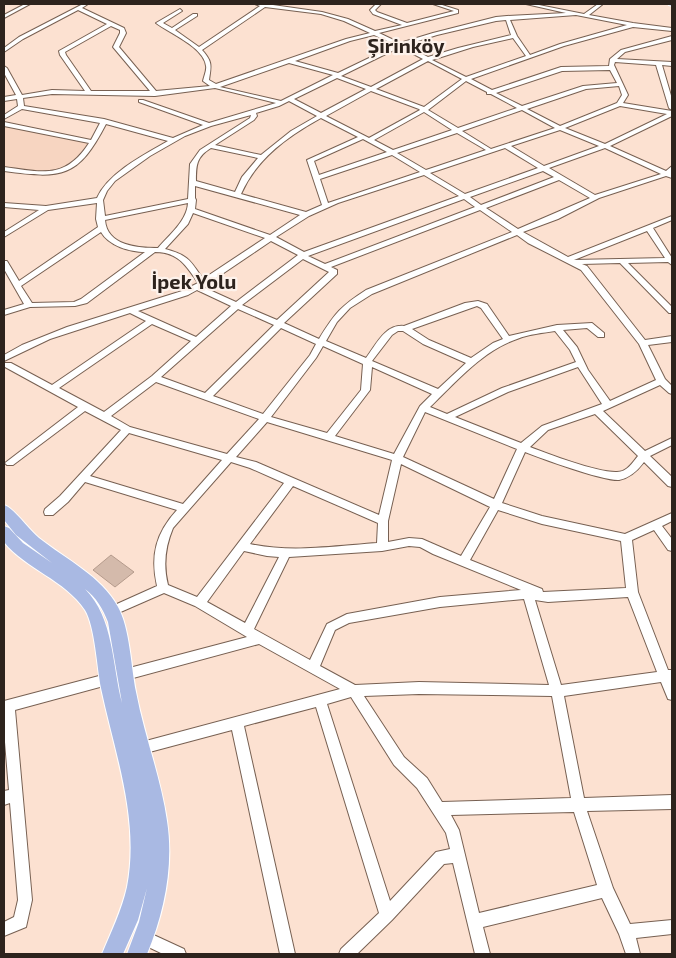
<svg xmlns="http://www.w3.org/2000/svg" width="676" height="958" font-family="'Exo 2',sans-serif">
<rect width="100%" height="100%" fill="#fce1d1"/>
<path fill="#f7d5c1" d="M4,126L90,144L84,155L59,171L39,172L4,168Z"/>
<path fill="#d4baab" stroke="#b59b8c" d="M111,555L134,572L115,587L93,570Z"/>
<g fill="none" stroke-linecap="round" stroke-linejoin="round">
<defs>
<g id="minor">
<path d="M25,4H30L4,18V15Z"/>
<path d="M83,4H88L82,8L124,28L126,33L119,47L156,91L210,86L203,81C204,76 207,70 206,66C204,47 169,33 156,23L180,9L182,11L163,23L172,28L193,14H197V16L175,30L199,47L260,6L255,4H266L322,12L348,19L375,31L402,25L373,14L370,10L376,4H381L375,10L377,12L407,23L454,11L433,4H439L458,10V13L379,33L400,43L433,33L496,17L507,16L566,13L526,4H534L584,14L598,4H603L589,15L633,23L672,28V31L633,27L564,46L471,79L492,90L561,67L609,66L610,59L621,50L672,36V40L625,52L617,59L672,62V66L662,65L672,99V110L669,108L656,65L615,62L614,65L628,95L623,103L672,111V116L610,146L666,171L672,166L671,173L672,178L666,176L599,198L558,219L523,232L568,257L672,216V220L653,228L672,258V265L668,262L628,263L672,307V313H669L620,263L582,264L587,266L645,340L672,336V342L648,345L665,379L672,386V394L669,393L660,385L603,411L645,451L672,438V445L650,456L672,477V487L668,486L644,462C638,470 630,478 619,480C603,481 543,459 525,452L502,503L542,516L625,534L672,513V521L662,526L672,539V551L668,550L654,530L632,540L638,592L668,670H672V700L668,699L661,682L564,696L584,798L672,795V809L587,811L613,888L630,924L672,920V934L636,938L640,954H626L619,934L602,898L483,927L490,954H475L453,863L444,864L392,920L357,954H339L341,949L379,913L316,707L244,726L295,954H280L232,730L142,754L137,752L136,748L137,744L142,742L340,689L259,644L15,710L32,900L26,927L4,936V922L14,917L18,900L10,803L4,805V791L9,790L4,730V701L247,637L195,606L164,593L116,614L112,616L108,614L106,611L108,608L157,586C150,555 156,533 177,510L85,482L68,502L53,515H45L44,512L45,509L60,496L121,430L85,411L13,465H7L5,463L78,407L5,367V363H11L52,385L146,321L130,313L50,339L4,361V355L22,345L67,327L182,291L198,283C186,265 178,252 155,252L87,303L75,306L30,307L4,315V310L24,304L4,269V261H7L19,281L98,227L96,219L97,203L48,210L4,237V232L39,210L4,207V203L46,206L97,198C108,173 145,154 168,141L106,124C78,178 62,179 4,171V167C42,172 65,180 89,143L4,126V122L91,140L100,123L22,109L4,119V115L18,106L17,99L4,101V97L16,95L4,73V66L7,68L22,95L52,90L85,91L60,55L59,51L107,24L78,10L23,39L4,52V48L19,37ZM265,7L321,14L344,21L370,33L346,39L216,84L209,80C211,66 213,62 202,50ZM576,15L627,25L560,44L530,55L517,36L510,20ZM506,20L511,35L458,48L428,57L405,45L437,35L496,21ZM111,26L120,30V33L113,47L150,91H91L66,55L65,52ZM374,35L396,45L338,73L295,61L350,41ZM513,38L526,56L466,77L432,60L473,47ZM400,47L423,59L371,87L341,76ZM428,61L462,79L424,107L376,89ZM289,63L333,75L281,101L220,87ZM610,70L617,83L583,86L522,106L496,93L562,71ZM337,78L366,89L321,113L294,99ZM466,81L487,92V94H491L517,108L458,128L428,110ZM619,86L622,95L617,103L560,126L527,109L586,89ZM215,88L276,103L209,123L143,100H139V102L203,125L173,138L104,119L24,106L23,98L52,94L155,96ZM371,91L419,109L420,110L369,138L326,116ZM289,101L317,116L291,131L261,155L215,145L254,120L257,116L256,113L279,106ZM620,106L667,114L605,144L565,128ZM522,110L555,128L491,149L462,131ZM424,112L452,130L393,150L374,140ZM251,115L250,118L200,150L190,164L188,199L105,216L103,200L107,191L115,181L150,156L185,136L211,126ZM321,118L358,137L307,160L322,205L306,212L241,194C257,158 287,137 321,118ZM560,130L599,146L544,166L511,146ZM457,133L486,150L426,170L397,153ZM363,139L387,152L319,175L314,161ZM211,148L258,158L242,177L235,192L196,181C196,166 196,157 211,148ZM505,148L538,168L465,194L430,173ZM605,148L661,174L595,195L549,168ZM392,155L420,172L328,203L320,179ZM543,171L554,177L481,205L470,197ZM424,175L459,196L304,252L276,237L309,216L338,203ZM559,180L590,198L518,229L486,208ZM195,186L300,215L270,235L195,209L196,200L195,198ZM464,199L475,207L325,264L308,256ZM188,203C187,221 169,235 158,248C138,248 107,246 105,220ZM480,210L512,232L366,290C341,306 335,313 319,339L284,323L337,274V270L331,267ZM193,213L265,238L203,279C190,260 188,255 165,249L188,224ZM647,231L665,258L574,260ZM101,232C109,246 130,252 145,252L81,299L74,302L32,303L21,286ZM517,235L528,243L581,270L639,344L656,380L610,401L588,370L577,347L563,330L587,328L598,337H604V333L592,323L557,325L509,336L487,304L478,301L465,303L404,326C385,324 376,345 366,358L326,341L337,322L350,308L372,294ZM271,241L298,255L236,302L203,287ZM303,259L329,272L277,320L242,305ZM197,290L231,306L196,337L138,311L188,295ZM477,306L481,308L503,339L493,343L471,358L429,340L412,329ZM238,309L274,325L205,393L161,377ZM152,324L191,341L152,376L104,412L59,388ZM281,328L316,344L310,355L263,414L213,396ZM398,331H403L423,344L466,363L438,389L372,361L392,335ZM555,331L570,350L576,362L502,388L447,414L430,407C456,382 482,351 517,339C529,334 543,333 555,331ZM323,346L363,364L361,390L327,433L271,417L316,358ZM372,367L432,394L420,406L394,454L335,436L370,390ZM578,367L602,404L542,426L521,443L455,417L508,392ZM156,382L259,419L227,454L130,427L111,416ZM425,412L517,449L494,499L403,457ZM595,414L638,456C632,463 627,472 617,472C599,473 548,454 530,447L548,430ZM267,422L392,460L379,515L256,462L236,457ZM129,433L222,460L183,504L90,476ZM231,462L250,468L284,483L197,597L168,585C163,565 165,547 173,528ZM401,464L490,507L461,556L422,539L409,538L388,542V521ZM293,486L378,523L377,543C335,546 291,553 250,544ZM498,510L542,524L621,541L626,588L543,592L542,589L470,560ZM409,546L420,547L433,554L521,590L440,597L347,614L327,624L310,660L254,629L289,557L382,551ZM244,551L267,556L279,557L245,623L207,602ZM628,597L657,672L561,685L535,600L548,602ZM524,599L549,685L419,682L355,685L320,666L335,630L349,623L440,607ZM419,694L552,696L571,798L442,802L427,778L404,757L364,696ZM351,697L394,765L417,788L446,833L450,849L436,852L390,901L327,704ZM574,812L597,885L479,913L459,830L451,815Z"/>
<path d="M145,931L184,949L186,954H163L140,943L138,938L140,933Z"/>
</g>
<g id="major">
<path d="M668,4H672V6L669,5Z"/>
<path d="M4,505C13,507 29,530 39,538C67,560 101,576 118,607C130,629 131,667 136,692C144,735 161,778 167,821C174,866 164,913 147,954H127L139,922L147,888L138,920L123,954H102C111,932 122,910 127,887C140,819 115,754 101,688C97,668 95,626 85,610C65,580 26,569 4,542V526L9,528L23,543L52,563L16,535L4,520ZM85,589C96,597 103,609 108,622L122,703C112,665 114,618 85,589Z"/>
</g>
</defs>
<use href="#minor" stroke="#776052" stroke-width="2"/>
<use href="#major" stroke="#fff" stroke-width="2"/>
<use href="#minor" fill="#fff" fill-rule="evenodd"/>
<use href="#major" fill="#a9b9e3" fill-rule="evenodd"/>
</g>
<g text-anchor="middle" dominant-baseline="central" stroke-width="4.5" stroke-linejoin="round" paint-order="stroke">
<g font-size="20" font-weight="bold" fill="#2d231d" stroke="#fdf2eb">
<text x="406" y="45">Şirinköy</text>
<text x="194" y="281">İpek Yolu</text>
</g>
</g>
<rect width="676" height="958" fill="none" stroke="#2d231d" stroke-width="10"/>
</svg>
